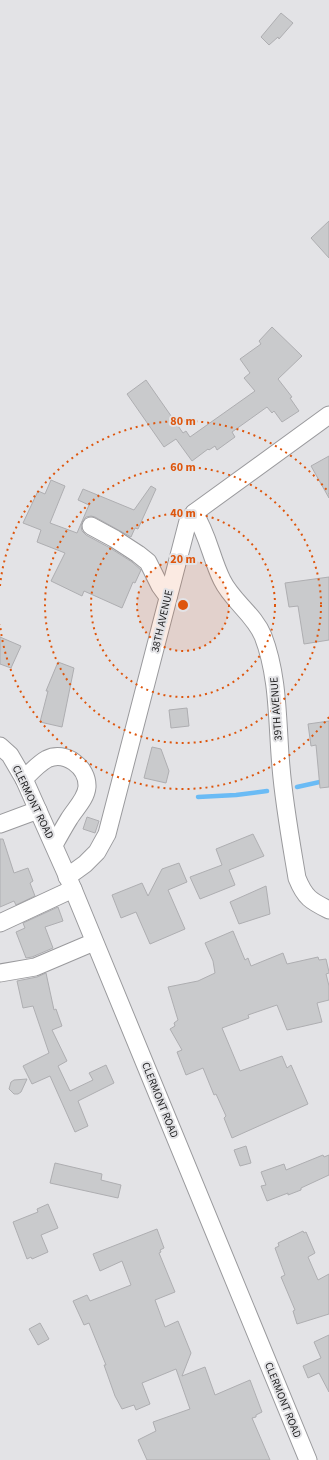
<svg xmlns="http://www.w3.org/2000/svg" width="329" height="1460" font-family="'Source Sans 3',sans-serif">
<rect width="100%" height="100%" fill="#e3e3e6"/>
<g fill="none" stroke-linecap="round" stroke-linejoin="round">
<g stroke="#6abbf5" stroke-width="4.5">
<path d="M297,787L329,780"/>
<path d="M198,797L236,795L267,791"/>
</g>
</g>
<g fill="#c9cacc" stroke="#aeaeb1">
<path d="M281,13L293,23L279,39L278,37L269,45L261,37Z"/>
<path d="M329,221V258L311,238Z"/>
<path d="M272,327L302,356L278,379L292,397L290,398L299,411L282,422L274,411L272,413L267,407L232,432L235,437L217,450L215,446L209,450L208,449L192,461L176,439L164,447L127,394L146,380L183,433L186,431L190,437L255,391L244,378L250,373L240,359L261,344L259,341Z"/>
<path d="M329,456V498L311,466Z"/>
<path d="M51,480L65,486L50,523L77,533L89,505L78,500L83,489L134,510L151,486L156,489L138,529L135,528L131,537L95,517L91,516L86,517L82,522L81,526L82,531L86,535L110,548L132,562L141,570L135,583L133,582L122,608L84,591L82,596L51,581L65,553L37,542L41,530L23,523L38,491L45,494Z"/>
<path d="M329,577V640L304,644L298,606L289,607L285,583Z"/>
<path d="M0,637L21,646L11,668L0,664Z"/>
<path d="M58,662L74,668L62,727L40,722L48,691H46Z"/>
<path d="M187,708L189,726L171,728L169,710Z"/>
<path d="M329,721V787L320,788L316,745L311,746L308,724Z"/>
<path d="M152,747L161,749L169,771L166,783L144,778Z"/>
<path d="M87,817L99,821L95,833L83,829Z"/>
<path d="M253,834L264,856L229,870L235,885L200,899L190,877L222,865L216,849Z"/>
<path d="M0,839H3L14,873L28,868L33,881L30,883L35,896L16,905L14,901L0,907Z"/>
<path d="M179,863L187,882L168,890L185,929L150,944L136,912L121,918L112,895L142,883L148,896L162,869Z"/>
<path d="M266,886L270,914L239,924L230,902Z"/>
<path d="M58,907L63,921L45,927L53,948L32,957L26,958L16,932L25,928L23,923Z"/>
<path d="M233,931L245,960L248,958L251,966L283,953L287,964L318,957L319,960L326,959L329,972V973L326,974L329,986V1000L317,1003L322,1022L287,1030L277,1005L248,1015L249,1018L222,1028L240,1071L282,1056L287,1068L291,1065L308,1104L232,1138L224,1118L226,1116L216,1094L214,1095L203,1068L186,1075L177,1052L182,1050L170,1029L175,1026L174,1023L178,1020L168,987L198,981L215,973L213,961L205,943Z"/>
<path d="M46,973L54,1010L56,1009L62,1026L52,1030L67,1061L58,1066L70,1091L93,1080L89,1073L106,1065L114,1083L78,1101L88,1126L75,1132L50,1076L32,1084L23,1066L49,1053L33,1006L23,1008L17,981L37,977Z"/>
<path d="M27,1079L21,1092L18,1094H14L9,1089L11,1082L14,1080Z"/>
<path d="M246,1146L251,1163L240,1166L234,1150Z"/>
<path d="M323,1155L324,1157L329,1155V1175L301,1188V1190L288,1195V1193L267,1201L261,1186L266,1185L261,1172L284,1164L286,1170Z"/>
<path d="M55,1163L102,1174L101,1180L121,1185L118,1198L50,1183Z"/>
<path d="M48,1204L58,1228L41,1235L48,1252L32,1259L31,1257L27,1259L13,1222L38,1212L37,1209Z"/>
<path d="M157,1229L164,1248L160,1250L161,1252L159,1253L175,1292L155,1300L165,1327L178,1321L191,1353L182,1376L205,1367L215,1395L250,1380L262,1412L256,1415V1417L252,1418L270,1460H147L138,1440L156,1431L153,1422L190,1409L176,1369L142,1383L150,1404L136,1410L134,1405L122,1409L115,1396L104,1365H106L89,1323L84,1325L73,1301L87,1295L90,1301L131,1285L122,1261L100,1271L93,1254Z"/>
<path d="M303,1231L304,1233L306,1232L315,1253L308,1257L318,1280L329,1274V1314L297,1324L293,1311L295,1310L281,1277L285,1275L275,1248L279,1246L278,1243Z"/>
<path d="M40,1323L49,1339L38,1345L29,1329Z"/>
<path d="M329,1335V1392L319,1373L308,1378L303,1366L321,1358L314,1342Z"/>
</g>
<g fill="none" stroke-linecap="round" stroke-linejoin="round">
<defs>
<g id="minor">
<path d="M194,513C208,534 211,558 222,580C232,601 254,614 263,636C279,677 277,724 281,767C284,804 291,842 297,878C305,898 311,901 329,910"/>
<path d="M91,526L115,539L138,554L148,562L160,586L168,597"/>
<path d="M0,746L10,755L24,779L73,889L308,1460"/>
<path d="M24,779C31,772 38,764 47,759C65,750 88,767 87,787C86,799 75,809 69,819C64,827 59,836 54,845"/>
<path d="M0,824L38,810"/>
<path d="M67,877L85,864L97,852L107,834L188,521L194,513L329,415"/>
<path d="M0,923L73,889"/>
<path d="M0,973L35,967L94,942"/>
</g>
</defs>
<use href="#minor" stroke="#9a9a9d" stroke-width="19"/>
<use href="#minor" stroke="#fff" stroke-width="17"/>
</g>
<circle cx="183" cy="605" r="46" fill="#de560d" fill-opacity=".12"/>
<g fill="none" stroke="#de560d" stroke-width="2" stroke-dasharray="2 4">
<circle cx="183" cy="605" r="46"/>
<circle cx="183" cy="605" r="92"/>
<circle cx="183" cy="605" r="138"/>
<path d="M329 717A184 184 0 0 1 0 624M0 586A184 184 0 0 1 329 493"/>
</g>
<g text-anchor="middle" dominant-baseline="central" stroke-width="4" stroke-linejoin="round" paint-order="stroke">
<g font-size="11" fill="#1d1d1e" stroke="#e3e3e6">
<text transform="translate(162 621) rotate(-77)">38TH AVENUE</text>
<text transform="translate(276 709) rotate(-94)">39TH AVENUE</text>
<text transform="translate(33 802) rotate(64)">CLERMONT ROAD</text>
<text transform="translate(160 1100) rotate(68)">CLERMONT ROAD</text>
<text transform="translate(283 1400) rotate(68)">CLERMONT ROAD</text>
</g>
</g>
<circle cx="183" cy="605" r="6" fill="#de560d" stroke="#e3e3e6" stroke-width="2"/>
<g font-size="12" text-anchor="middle" font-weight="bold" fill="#de560d" stroke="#e3e3e6" stroke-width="4" stroke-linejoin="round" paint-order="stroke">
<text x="183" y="425">80 m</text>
<text x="183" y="471">60 m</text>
<text x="183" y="517">40 m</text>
<text x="183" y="563">20 m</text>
</g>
</svg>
